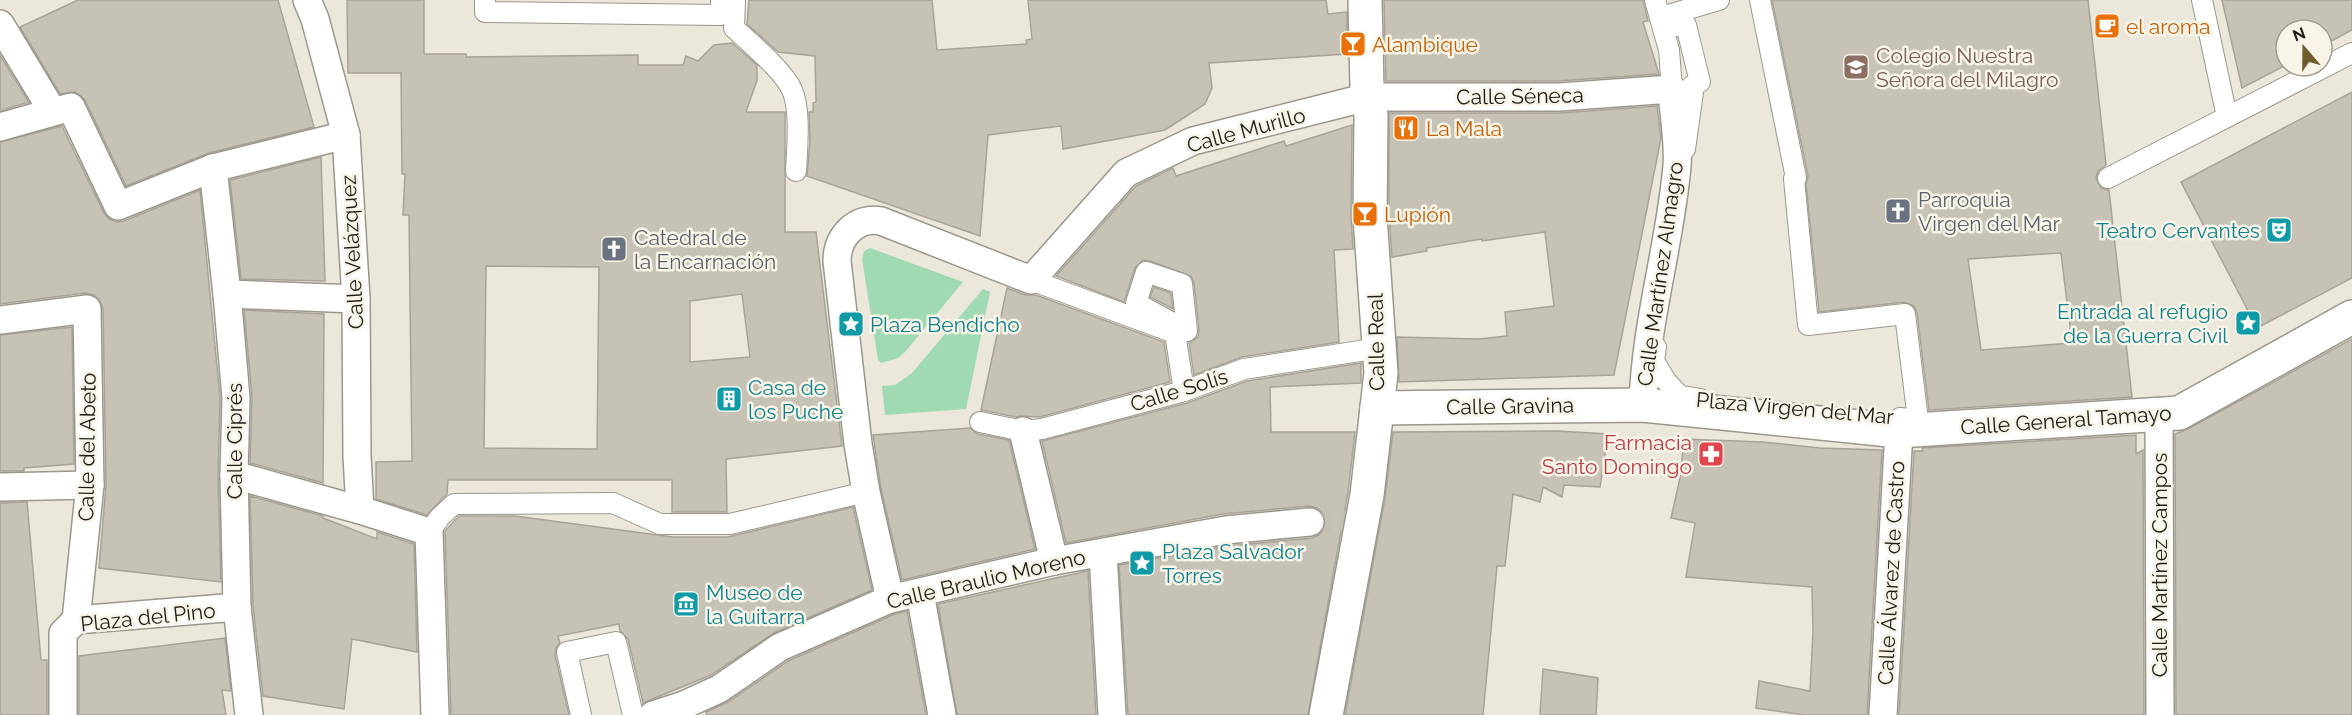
<svg xmlns="http://www.w3.org/2000/svg" width="2352" height="715" font-family="Raleway,sans-serif">
<rect width="100%" height="100%" fill="#ece7db"/>
<g fill="#9fdab2">
<path d="M870,248L963,282L905,352L898,358L881,363L878,360L862,259L864,251Z"/>
<path d="M983,289L990,292L966,409L885,415L882,386L895,385L912,373Z"/>
</g>
<g fill="#c7c2b6" stroke="#a8a398" stroke-width="1.5" fill-rule="evenodd">
<path d="M78,0H278L314,127L209,153L126,186L85,100L75,92L60,94L20,27Z"/>
<path d="M347,0H424V54H466V57L638,55V65H683L686,56L698,61L714,45L732,43L757,65V80L746,112H785V232H816L842,446L726,459L727,512H672V480H448L447,494L427,515L376,499V462L412,461L409,215H403L405,174H402L401,73H348ZM486,266L599,267L597,449L484,448ZM742,294L750,357L690,362V301Z"/>
<path d="M749,0H932L937,50L1027,44L1026,40L1032,39L1028,0H1326L1328,14L1347,12V54L1209,63L1212,88L1205,104L1165,130L1063,149L1061,126L988,135L980,236L807,176L810,141L809,112H813V103L816,102L815,56L778,52L747,24Z"/>
<path d="M1384,0H1643L1648,21L1643,22L1659,74L1558,81H1386Z"/>
<path d="M1772,0H2088L2106,165L2098,171L2096,178L2101,188L2109,190L2132,397L1929,410L1917,313L1914,306L1904,302L1819,312L1806,184L1808,176ZM2061,253L2072,343L1981,350L1968,259Z"/>
<path d="M2222,0H2352V30L2322,46V30H2286V65L2242,88Z"/>
<path d="M0,55L29,102L0,111Z"/>
<path d="M2352,92V278L2257,328L2181,182Z"/>
<path d="M1657,106L1661,138L1614,375L1399,382L1397,337L1479,339L1507,336L1505,312L1554,306L1545,232L1482,241V239L1426,248L1427,251L1392,257L1389,216V113H1559Z"/>
<path d="M1352,125L1351,217L1353,249L1334,250L1339,342L1242,357L1194,375L1189,343L1198,337L1199,330L1194,283L1191,276L1150,261L1143,260L1135,268L1124,302L1056,276L1136,186L1173,168L1176,176L1284,141L1286,146Z"/>
<path d="M62,126L104,213L109,219L117,222L124,221L200,190L220,398L218,475L221,582L99,568L106,485L103,309L100,301L94,295L85,293L0,304V142Z"/>
<path d="M321,157L325,281L241,279L230,180Z"/>
<path d="M1154,287L1171,293L1173,309L1150,297Z"/>
<path d="M1007,288L1025,295H1036L1164,342L1170,382L1040,417L1020,416L1016,417L981,410Z"/>
<path d="M244,310L324,314L323,483L250,463L252,397Z"/>
<path d="M72,327L74,464L24,468V471H0V335Z"/>
<path d="M2352,339V715H2176L2175,434L2188,429Z"/>
<path d="M1361,363V383L1270,387L1271,432H1355L1348,492L1308,715H1128L1119,565L1228,546L1312,538L1319,535L1324,529L1326,520L1322,512L1317,508L1309,506L1223,514L1066,543L1042,441L1187,403L1247,381Z"/>
<path d="M970,428L978,434L1009,440L1035,549L902,580L881,489L873,435Z"/>
<path d="M1557,431L1608,434L1600,487L1564,485L1562,497L1543,487L1540,502L1513,494L1505,566H1497L1483,715H1345L1385,498L1393,432Z"/>
<path d="M2136,435V454L2143,450L2144,715H1899L1914,451H1923L1922,448Z"/>
<path d="M1684,439L1763,442L1820,448L1882,450L1867,715H1805L1756,708L1759,681L1810,691L1813,632L1812,587L1686,577L1695,523L1671,518L1680,478Z"/>
<path d="M250,496L323,516V518L377,539V532L414,544L417,652L352,639L344,709L263,696L253,606Z"/>
<path d="M27,502L41,660H47V715H0V503Z"/>
<path d="M853,507L872,590L774,633L711,675L643,703L628,639L620,631L619,624L558,636L560,643L556,648L555,655L569,715H451L445,531L459,516H515L673,537H728Z"/>
<path d="M1088,571L1096,715H957L938,604Z"/>
<path d="M907,611L926,715H707L706,712L728,702L788,661L895,614Z"/>
<path d="M225,638L231,691L222,690L226,715H79V656Z"/>
<path d="M1543,669L1598,678L1596,715H1540Z"/>
</g>
<g fill="none" stroke-linecap="round" stroke-linejoin="round">
<path stroke="#c3bfb4" stroke-width="20" stroke-dasharray="20 10" stroke-linecap="butt" d="M1310,522L1363,520"/>
<defs>
<g id="pedestrian">
<path d="M485,0V12L721,15V0"/>
<path d="M735,0L734,28C751,44 783,70 792,90C801,109 797,150 796,171"/>
<path d="M1655,0L1669,50L1672,89"/>
<path d="M1760,0L1796,178L1794,179L1808,325L1905,314L1918,420L1900,418"/>
<path d="M2202,0L2227,117"/>
<path d="M1685,149L1693,92L1692,86L1700,82L1686,25L1675,26L1671,23L1668,15L1719,0"/>
<path d="M2108,178L2352,53"/>
<path d="M1146,272L1182,284L1187,331L1136,303Z"/>
<path d="M1031,280L1175,333L1184,391"/>
<path d="M1656,347L1654,361L1666,381L1680,396L1700,399"/>
<path d="M980,422L1023,431L1042,429L1184,391L1244,369L1379,348"/>
<path d="M429,532L440,517L454,504L613,503L660,524H730L866,492"/>
<path d="M581,715L567,652L616,642L633,715"/>
</g>
<g id="minor">
<path d="M307,0L315,19L346,135L356,299L357,456L360,510"/>
<path d="M0,24L53,112"/>
<path d="M0,127L71,107L118,206L213,168L346,135"/>
<path d="M213,168L227,294L236,398L234,475L237,607L249,715"/>
<path d="M227,294L356,299"/>
<path d="M0,320L87,309L90,485L76,620"/>
<path d="M2159,415L2160,715"/>
<path d="M1023,431L1054,561"/>
<path d="M234,475L360,510L429,532L435,715"/>
<path d="M0,487L90,485"/>
<path d="M1103,553L1112,715"/>
<path d="M920,593L942,715"/>
<path d="M890,599L866,492L858,444L837,261C837,237 856,216 881,221L1031,280L1126,173L1193,141L1368,97H1559L1672,89C1673,113 1679,141 1677,166C1670,246 1645,324 1643,405"/>
<path d="M63,715V633L76,620L237,607"/>
<path d="M653,715L684,705L719,689L780,647L890,599L1054,561L1226,530L1310,522"/>
<path d="M1883,715L1899,431"/>
</g>
<g id="tertiary">
<path d="M1377,408L1643,405L1899,431L2179,413L2352,317"/>
<path d="M1326,715L1367,495L1381,373L1370,217L1371,116L1367,88L1365,0"/>
</g>
</defs>
<use href="#pedestrian" stroke="#9c978c" stroke-width="22"/>
<use href="#minor" stroke="#9c978c" stroke-width="30"/>
<use href="#tertiary" stroke="#9c978c" stroke-width="36"/>
<use href="#pedestrian" stroke="#fff" stroke-width="20"/>
<use href="#minor" stroke="#fff" stroke-width="27"/>
<use href="#tertiary" stroke="#fff" stroke-width="33"/>
</g>
<defs>
<symbol id="cafe-square" viewBox="-11 -11 22 22"><rect x="-9" y="-9" width="18" height="18" rx="4" fill="#e8710a" stroke="#f9f4e8"/><path d="M-5.5-4.5H6V0H3Q3 3.5 0 3.5H-2.5Q-5.5 3.5-5.5 0ZM3-3.2v2h1.7v-2ZM-6 4.5H4V6H-6Z" fill="#fff"/></symbol>
<symbol id="bar-square" viewBox="-11 -11 22 22"><rect x="-9" y="-9" width="18" height="18" rx="4" fill="#e8710a" stroke="#f9f4e8"/><path d="M-6-5H6L.8 .8V4.5H3.5V6h-7V4.5H-.8V.8Z" fill="#fff"/></symbol>
<symbol id="school-square" viewBox="-11 -11 22 22"><rect x="-9" y="-9" width="18" height="18" rx="4" fill="#8d6e63" stroke="#f9f4e8"/><path d="M0-5L7-2L0 1L-7-2ZM-4 1L0 2.5L4 1V4Q0 6-4 4Z" fill="#fff"/></symbol>
<symbol id="restaurant-square" viewBox="-11 -11 22 22"><rect x="-9" y="-9" width="18" height="18" rx="4" fill="#e8710a" stroke="#f9f4e8"/><path d="M-5-6h1v4h1v-4h1v4h1v-4h1v5L-1.5 .5V6h-2V.5L-5-1ZM5-6V6H3V1.5H1.5Q1.5-4 5-6Z" fill="#fff"/></symbol>
<symbol id="church-square" viewBox="-11 -11 22 22"><rect x="-9" y="-9" width="18" height="18" rx="4" fill="#6b7280" stroke="#f9f4e8"/><path d="M-1.2-6h2.4v3.5h3.3v2.4h-3.3V6h-2.4V-.1h-3.3v-2.4h3.3Z" fill="#fff"/></symbol>
<symbol id="theatre-square" viewBox="-11 -11 22 22"><rect x="-9" y="-9" width="18" height="18" rx="4" fill="#0f9aa8" stroke="#f9f4e8"/><path d="M-5-5.5Q0-4 5-5.5V0Q5 5 0 6Q-5 5-5 0ZM-3.3-2.5H-1v1.5H-3.3ZM1-2.5H3.3v1.5H1ZM-2.8 1Q0 5.5 2.8 1Z" fill="#fff"/></symbol>
<symbol id="sight-square" viewBox="-11 -11 22 22"><rect x="-9" y="-9" width="18" height="18" rx="4" fill="#0f9aa8" stroke="#f9f4e8"/><path d="M0-6L1.8-2.2L6-1.7L2.9 1.2L3.7 5.4L0 3.3L-3.7 5.4L-2.9 1.2L-6-1.7L-1.8-2.2Z" fill="#fff"/></symbol>
<symbol id="building-square" viewBox="-11 -11 22 22"><rect x="-9" y="-9" width="18" height="18" rx="4" fill="#0f9aa8" stroke="#f9f4e8"/><path d="M-4-6H4V6H1V3H-1V6H-4ZM-2.5-4.3h1.7v1.8h-1.7ZM.8-4.3h1.7v1.8H.8ZM-2.5-1h1.7V.8h-1.7ZM.8-1h1.7V.8H.8Z" fill="#fff"/></symbol>
<symbol id="pharmacy-square" viewBox="-11 -11 22 22"><rect x="-9" y="-9" width="18" height="18" rx="4" fill="#e0444e" stroke="#f9f4e8"/><path d="M-2-6h4v4h4v4h-4v4h-4v-4h-4v-4h4Z" fill="#fff"/></symbol>
<symbol id="museum-square" viewBox="-11 -11 22 22"><rect x="-9" y="-9" width="18" height="18" rx="4" fill="#0f9aa8" stroke="#f9f4e8"/><path d="M0-6L6-3V-2H-6V-3ZM-5-1h2V3h-2ZM-1-1h2V3h-2ZM3-1h2V3H3ZM-6 4H6V6H-6Z" fill="#fff"/></symbol>
</defs>
<g fill-rule="evenodd">
<use href="#cafe-square" x="2092" y="11" width="30" height="30"/>
<use href="#bar-square" x="1338" y="29" width="30" height="30"/>
<use href="#school-square" x="1841" y="52" width="30" height="30"/>
<use href="#restaurant-square" x="1391" y="113" width="30" height="30"/>
<use href="#church-square" x="1883" y="196" width="30" height="30"/>
<use href="#bar-square" x="1350" y="199" width="30" height="30"/>
<use href="#theatre-square" x="2264" y="215" width="30" height="30"/>
<use href="#church-square" x="599" y="234" width="30" height="30"/>
<use href="#sight-square" x="2233" y="308" width="30" height="30"/>
<use href="#sight-square" x="836" y="309" width="30" height="30"/>
<use href="#building-square" x="714" y="384" width="30" height="30"/>
<use href="#pharmacy-square" x="1696" y="439" width="30" height="30"/>
<use href="#sight-square" x="1127" y="548" width="30" height="30"/>
<use href="#museum-square" x="671" y="589" width="30" height="30"/>
</g>
<g text-anchor="middle" dominant-baseline="central" stroke-width="5" stroke-linejoin="round" paint-order="stroke">
<g font-size="21" fill="#c56008" stroke="#f9f4e8" text-anchor="start">
<text x="2126" y="26">el aroma</text>
<text x="1372" y="44">Alambique</text>
<text x="1426" y="128">La Mala</text>
<text x="1384" y="214">Lupión</text>
</g>
<g font-size="21" fill="#785e54" stroke="#f9f4e8" text-anchor="start">
<text x="1876" y="55">Colegio Nuestra<tspan x="1876" dy="24">Señora del Milagro</tspan></text>
</g>
<g font-size="21" fill="#1f1d19" stroke="#f9f4e8">
<text transform="translate(1520 96) rotate(-1)">Calle Séneca</text>
<text transform="translate(1246 130) rotate(-15)">Calle Murillo</text>
<text transform="translate(352 252) rotate(-93)">Calle Velázquez</text>
<text transform="translate(1660 274) rotate(-82)">Calle Martínez Almagro</text>
<text transform="translate(1376 342) rotate(-91)">Calle Real</text>
<text transform="translate(1179 390) rotate(-17)">Calle Solís</text>
<text transform="translate(1510 406) rotate(-1)">Calle Gravina</text>
<text transform="translate(1795 408) rotate(5)">Plaza Virgen del Mar</text>
<text transform="translate(2066 420) rotate(-4)">Calle General Tamayo</text>
<text transform="translate(234 441) rotate(-90)">Calle Ciprés</text>
<text transform="translate(87 447) rotate(-89)">Calle del Abeto</text>
<text transform="translate(2159 565) rotate(-90)">Calle Martínez Campos</text>
<text transform="translate(1891 573) rotate(-87)">Calle Álvarez de Castro</text>
<text transform="translate(986 579) rotate(-13)">Calle Braulio Moreno</text>
<text transform="translate(148 617) rotate(-6)">Plaza del Pino</text>
</g>
<g font-size="21" fill="#5b616d" stroke="#f9f4e8" text-anchor="start">
<text x="1918" y="199">Parroquia<tspan x="1918" dy="24">Virgen del Mar</tspan></text>
<text x="634" y="237">Catedral de<tspan x="634" dy="24">la Encarnación</tspan></text>
</g>
<g font-size="21" fill="#0d838f" stroke="#f9f4e8" text-anchor="start">
<text x="2260" y="230" text-anchor="end">Teatro Cervantes</text>
<text x="2228" y="311" text-anchor="end">Entrada al refugio<tspan x="2228" dy="24">de la Guerra Civil</tspan></text>
<text x="870" y="324">Plaza Bendicho</text>
<text x="748" y="387">Casa de<tspan x="748" dy="24">los Puche</tspan></text>
<text x="1162" y="551">Plaza Salvador<tspan x="1162" dy="24">Torres</tspan></text>
<text x="706" y="592">Museo de<tspan x="706" dy="24">la Guitarra</tspan></text>
</g>
<g font-size="21" fill="#be3a42" stroke="#f9f4e8" text-anchor="end">
<text x="1692" y="442">Farmacia<tspan x="1692" dy="24">Santo Domingo</tspan></text>
</g>
</g>
<g transform="translate(2304 48) rotate(340)"><circle r="28" fill="#f9f4e8" stroke="#a29e95" stroke-width="1.5"/>
<path d="M0-4.5L10 22L0 15L-10 22Z" fill="#715d2c"/>
<text y="-9" font-size="16" font-weight="bold" text-anchor="middle" fill="#1f1d19">N</text>
</g>
</svg>
